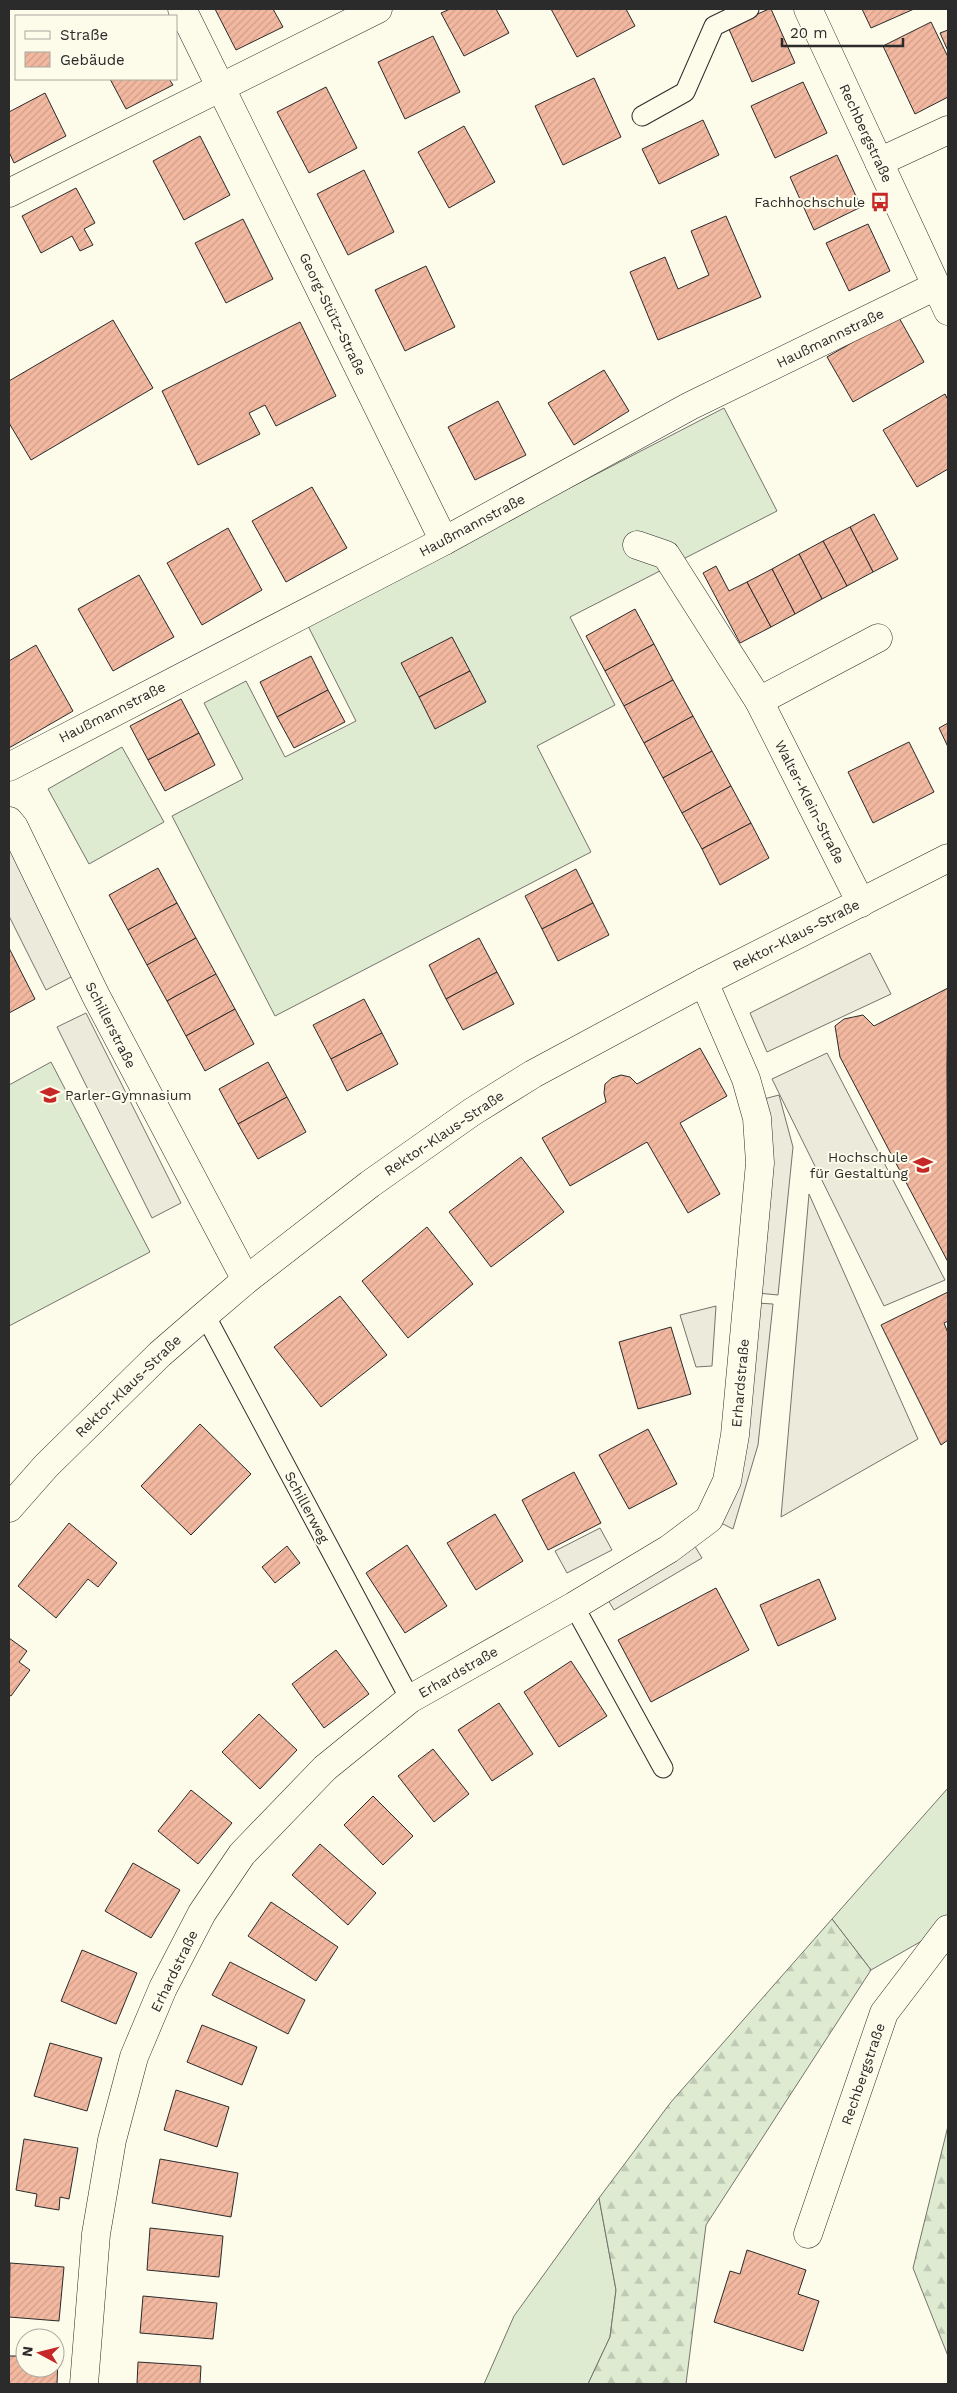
<svg xmlns="http://www.w3.org/2000/svg" width="957" height="2393" font-family="'Work Sans',sans-serif">
<defs>
<pattern id="forest-firs" width="22" height="20" patternUnits="userSpaceOnUse" patternTransform="scale(1.25)"><rect width="22" height="20" fill="#deebd1"/><path d="M5 1l3.5 6h-7zM16 11l3.5 6h-7z" fill="#bfcab4"/></pattern>
<pattern id="building-hatch" width="6" height="6" patternUnits="userSpaceOnUse" patternTransform="scale(1.25)"><rect width="6" height="6" fill="#f2b8a0"/><path d="M-1 1l2-2M0 6l6-6M5 7l2-2" fill="none" stroke="#d09e8a"/></pattern>
</defs>
<rect width="100%" height="100%" fill="#fdfbea"/>
<g fill="#deebd1" stroke="#74746e">
<path d="M724,408L777,511L570,617L615,705L537,746L591,852L275,1016L172,816L243,779L204,703L246,681L285,757L356,721L307,624Z"/>
<path d="M122,747L164,822L89,864L48,789Z"/>
<path d="M51,1062L150,1252L9,1326V1085Z"/>
<path d="M948,1788V1933L934,1934L871,1970L832,1919Z"/>
<path d="M599,2198L616,2290L610,2337L588,2384H484L514,2316Z"/>
</g>
<g fill="url(#forest-firs)" stroke="#74746e">
<path d="M832,1919L871,1970L706,2225L686,2384H588L610,2337L616,2290L599,2198L671,2102Z"/>
<path d="M948,2126V2356L913,2268Z"/>
</g>
<g fill="#eceadb" stroke="#74746e">
<path d="M9,843L75,975L46,990L9,916Z"/>
<path d="M870,953L891,994L767,1052L750,1013Z"/>
<path d="M86,1013L181,1203L152,1218L57,1027Z"/>
<path d="M827,1053L945,1280L884,1306L772,1079Z"/>
<path d="M779,1095L793,1147L778,1295L757,1293L760,1100Z"/>
<path d="M809,1194L918,1439L781,1517Z"/>
<path d="M757,1303L773,1304L758,1445L733,1529L719,1522Z"/>
<path d="M716,1306L712,1366L696,1367L680,1315Z"/>
<path d="M600,1528L612,1550L567,1573L555,1551Z"/>
<path d="M693,1543L702,1558L614,1610L605,1595Z"/>
</g>
<g fill="url(#building-hatch)" stroke="#2b2b2b">
<path d="M215,9H273L283,27L236,50Z"/>
<path d="M450,9H496L509,33L464,56L441,13Z"/>
<path d="M551,9H626L635,26L577,57Z"/>
<path d="M769,9H771L795,63L752,82L728,27Z"/>
<path d="M862,9H914L871,28Z"/>
<path d="M931,22L948,57V97L915,114L883,46Z"/>
<path d="M948,30V51L940,33Z"/>
<path d="M433,36L460,92L405,119L378,62Z"/>
<path d="M594,78L621,137L563,165L535,106Z"/>
<path d="M110,79H169L173,85L126,109Z"/>
<path d="M803,82L827,133L775,158L751,106Z"/>
<path d="M326,87L357,148L309,173L277,112Z"/>
<path d="M45,93L66,136L14,163L9,152V112Z"/>
<path d="M703,120L719,155L659,184L642,149Z"/>
<path d="M464,126L495,182L449,208L418,152Z"/>
<path d="M200,136L230,195L184,220L153,161Z"/>
<path d="M837,155L861,207L814,230L790,177Z"/>
<path d="M364,170L394,232L348,255L317,194Z"/>
<path d="M76,188L95,223L84,229L93,245L80,251L72,236L41,253L22,216Z"/>
<path d="M726,216L761,297L658,340L630,272L665,257L678,289L709,275L691,231Z"/>
<path d="M243,219L273,279L226,303L195,243Z"/>
<path d="M868,224L890,271L849,291L826,243Z"/>
<path d="M426,266L455,327L405,351L375,290Z"/>
<path d="M898,316L924,362L853,402L827,357Z"/>
<path d="M113,320L153,388L31,460L9,423V381Z"/>
<path d="M300,322L336,396L276,426L265,405L249,413L260,434L198,465L162,391Z"/>
<path d="M604,370L629,411L574,445L548,403Z"/>
<path d="M945,394L948,400V469L917,487L883,430Z"/>
<path d="M498,401L526,455L475,480L448,427Z"/>
<path d="M312,487L347,548L286,582L252,521Z"/>
<path d="M874,514L898,559L873,572L850,527Z"/>
<path d="M850,527L873,572L847,586L823,541Z"/>
<path d="M228,528L262,590L202,625L167,563Z"/>
<path d="M823,541L847,586L822,599L799,554Z"/>
<path d="M799,554L822,599L795,614L772,569Z"/>
<path d="M716,566L729,591L747,582L771,627L740,643L703,573Z"/>
<path d="M772,569L795,614L771,627L747,582Z"/>
<path d="M139,575L174,637L113,671L78,609Z"/>
<path d="M635,609L654,644L605,671L586,636Z"/>
<path d="M452,637L470,671L419,697L401,663Z"/>
<path d="M654,644L673,680L624,706L605,671Z"/>
<path d="M36,645L73,711L9,748V661Z"/>
<path d="M311,656L328,690L277,717L260,682Z"/>
<path d="M470,671L486,702L435,729L419,697Z"/>
<path d="M673,680L693,716L644,743L624,706Z"/>
<path d="M328,690L345,722L294,748L277,717Z"/>
<path d="M181,699L199,733L148,760L130,726Z"/>
<path d="M693,716L712,751L663,778L644,743Z"/>
<path d="M948,723V747L939,728Z"/>
<path d="M199,733L215,765L165,791L148,760Z"/>
<path d="M909,742L934,792L873,823L848,772Z"/>
<path d="M712,751L731,786L682,813L663,778Z"/>
<path d="M731,786L751,823L702,849L682,813Z"/>
<path d="M751,823L769,858L720,885L702,849Z"/>
<path d="M158,868L177,903L128,930L109,895Z"/>
<path d="M576,869L593,903L542,929L525,896Z"/>
<path d="M177,903L196,938L147,965L128,930Z"/>
<path d="M593,903L609,935L558,961L542,929Z"/>
<path d="M196,938L216,974L167,1001L147,965Z"/>
<path d="M479,938L497,972L446,999L429,965Z"/>
<path d="M9,948L35,999L9,1013Z"/>
<path d="M497,972L514,1004L463,1030L446,999Z"/>
<path d="M216,974L235,1009L186,1036L167,1001Z"/>
<path d="M948,988L947,1066L948,1262L840,1057L835,1026L844,1019L863,1015L874,1026Z"/>
<path d="M364,999L382,1033L331,1059L313,1025Z"/>
<path d="M235,1009L254,1044L205,1071L186,1036Z"/>
<path d="M382,1033L398,1064L347,1091L331,1059Z"/>
<path d="M700,1048L727,1096L680,1123L720,1194L688,1213L647,1142L570,1186L542,1138L606,1102L604,1093L605,1084L612,1078L621,1075L630,1077L637,1084Z"/>
<path d="M268,1062L287,1097L238,1124L219,1089Z"/>
<path d="M287,1097L306,1132L258,1159L238,1124Z"/>
<path d="M521,1157L564,1212L491,1267L449,1212Z"/>
<path d="M427,1227L473,1284L408,1338L362,1281Z"/>
<path d="M948,1292V1321L944,1323L948,1333V1440L941,1445L881,1325Z"/>
<path d="M340,1296L387,1355L321,1407L274,1347Z"/>
<path d="M671,1327L691,1394L638,1409L619,1342Z"/>
<path d="M200,1424L251,1474L191,1535L141,1486Z"/>
<path d="M648,1429L677,1484L629,1509L599,1455Z"/>
<path d="M574,1472L601,1523L548,1550L522,1500Z"/>
<path d="M495,1514L523,1561L476,1590L447,1543Z"/>
<path d="M69,1523L117,1563L98,1587L88,1579L56,1618L18,1586Z"/>
<path d="M407,1545L447,1606L405,1633L366,1573Z"/>
<path d="M287,1546L300,1563L275,1583L262,1567Z"/>
<path d="M819,1579L836,1619L778,1646L760,1605Z"/>
<path d="M716,1588L749,1650L651,1702L618,1640Z"/>
<path d="M9,1638L27,1651L19,1662L30,1670L11,1696L9,1695Z"/>
<path d="M336,1650L369,1694L324,1728L292,1684Z"/>
<path d="M571,1661L607,1716L559,1747L524,1692Z"/>
<path d="M499,1703L533,1754L492,1781L458,1730Z"/>
<path d="M259,1714L297,1750L260,1789L222,1752Z"/>
<path d="M433,1749L469,1794L434,1822L398,1776Z"/>
<path d="M191,1790L232,1823L198,1864L158,1831Z"/>
<path d="M373,1796L413,1836L383,1865L344,1825Z"/>
<path d="M320,1844L376,1893L348,1925L292,1875Z"/>
<path d="M133,1863L180,1890L151,1938L105,1911Z"/>
<path d="M271,1902L338,1947L316,1981L248,1936Z"/>
<path d="M82,1950L137,1973L116,2024L61,2001Z"/>
<path d="M230,1962L305,2000L288,2034L212,1995Z"/>
<path d="M202,2025L257,2047L242,2085L187,2062Z"/>
<path d="M50,2043L102,2058L87,2111L34,2096Z"/>
<path d="M176,2090L229,2107L217,2147L164,2130Z"/>
<path d="M24,2139L78,2148L69,2199L60,2197L59,2210L35,2206L37,2194L16,2190Z"/>
<path d="M160,2159L238,2173L231,2217L152,2203Z"/>
<path d="M150,2228L223,2236L219,2277L147,2270Z"/>
<path d="M747,2250L806,2270L798,2294L819,2301L803,2351L714,2322L730,2271L740,2274Z"/>
<path d="M10,2263L64,2267L59,2321L9,2317Z"/>
<path d="M143,2296L217,2303L213,2339L140,2333Z"/>
<path d="M9,2356H25V2368H55V2358H58L57,2384H9Z"/>
<path d="M138,2362L201,2366L200,2384H137Z"/>
</g>
<g fill="none" stroke-linecap="round" stroke-linejoin="round">
<defs>
<g id="lane">
<path d="M642,116L685,92L714,26L749,9"/>
<path d="M205,1315L410,1699"/>
<path d="M574,1606L663,1768"/>
</g>
<g id="street">
<path d="M182,9L444,541"/>
<path d="M879,162L948,130"/>
<path d="M9,193L378,9"/>
<path d="M637,545L666,555L759,701L861,903"/>
<path d="M759,701L878,638"/>
<path d="M9,767L444,541L690,406L936,286"/>
<path d="M9,821L14,827L96,996L246,1280"/>
<path d="M808,2234L884,2013L948,1929"/>
<path d="M84,2384L96,2234L112,2140L134,2057L163,1988L202,1913L242,1854L325,1768L410,1699L574,1606L669,1549L709,1519L727,1481L735,1435L760,1163L757,1118L746,1079L704,982"/>
</g>
<g id="secondary">
<path d="M808,9L948,311"/>
<path d="M9,1508L46,1466L160,1354L205,1315L246,1280L370,1184L472,1112L533,1074L704,982L948,858"/>
</g>
</defs>
<use href="#lane" stroke="#2b2b2b" stroke-width="21"/>
<use href="#street" stroke="#2b2b2b" stroke-width="29"/>
<use href="#secondary" stroke="#2b2b2b" stroke-width="29"/>
<use href="#lane" stroke="#fdfbea" stroke-width="19"/>
<use href="#street" stroke="#fdfbea" stroke-width="28"/>
<use href="#secondary" stroke="#fdfbea" stroke-width="28"/>
</g>
<defs>
<symbol id="bus-bare" viewBox="-9 -9 18 18"><path d="M-5-6H5V4H4V6H2V4H-2V6H-4V4H-5ZM-3.5-4V0h7V-4ZM-3.5 1.2v1.5H-2V1.2ZM2 1.2v1.5H3.5V1.2Z" fill="#c62828" stroke="#fdfbea" stroke-width="2.5" paint-order="stroke"/></symbol>
<symbol id="school-bare" viewBox="-9 -9 18 18"><path d="M0-5L7-2L0 1L-7-2ZM-4 1L0 2.5L4 1V4Q0 6-4 4Z" fill="#c62828" stroke="#fdfbea" stroke-width="2.5" paint-order="stroke"/></symbol>
<symbol id="university-bare" viewBox="-9 -9 18 18"><path d="M0-5L7-2L0 1L-7-2ZM-4 1L0 2.5L4 1V4Q0 6-4 4Z" fill="#c62828" stroke="#fdfbea" stroke-width="2.5" paint-order="stroke"/></symbol>
</defs>
<g fill-rule="evenodd">
<use href="#bus-bare" x="866" y="188" width="28" height="28"/>
<use href="#school-bare" x="36" y="1081" width="28" height="28"/>
<use href="#university-bare" x="909" y="1151" width="28" height="28"/>
</g>
<g text-anchor="middle" dominant-baseline="central" stroke-width="4" stroke-linejoin="round" paint-order="stroke">
<g font-size="14" fill="#2b2b2b" stroke="#fdfbea">
<text transform="translate(866 133) rotate(65)">Rechbergstraße</text>
<text transform="translate(333 314) rotate(64)">Georg-Stütz-Straße</text>
<text transform="translate(830 338) rotate(-26)">Haußmannstraße</text>
<text transform="translate(472 525) rotate(-28)">Haußmannstraße</text>
<text transform="translate(112 712) rotate(-27)">Haußmannstraße</text>
<text transform="translate(810 802) rotate(63)">Walter-Klein-Straße</text>
<text transform="translate(796 935) rotate(-27)">Rektor-Klaus-Straße</text>
<text transform="translate(111 1025) rotate(63)">Schillerstraße</text>
<text transform="translate(444 1133) rotate(-34)">Rektor-Klaus-Straße</text>
<text transform="translate(740 1383) rotate(-85)">Erhardstraße</text>
<text transform="translate(128 1386) rotate(-44)">Rektor-Klaus-Straße</text>
<text transform="translate(307 1507) rotate(62)">Schillerweg</text>
<text transform="translate(458 1672) rotate(-30)">Erhardstraße</text>
<text transform="translate(174 1971) rotate(-64)">Erhardstraße</text>
<text transform="translate(863 2074) rotate(-71)">Rechbergstraße</text>
</g>
<g font-size="14" fill="#2b2b2b" stroke="#fdfbea" text-anchor="end">
<text x="865" y="202">Fachhochschule</text>
<text x="65" y="1095" text-anchor="start">Parler-Gymnasium</text>
<text x="908" y="1157">Hochschule<tspan x="908" dy="16">für Gestaltung</tspan></text>
</g>
</g>
<rect width="957" height="2393" fill="none" stroke="#2b2b2b" stroke-width="20"/>
<rect x="15" y="15" width="162" height="65" fill="#fdfbea" stroke="#a9a89e"/>
<rect x="25" y="31" width="25" height="8" fill="#fdfbea" stroke="#a9a89e"/>
<text x="60" y="40" font-size="15" fill="#2b2b2b">Straße</text>
<rect x="25" y="52" width="25" height="15" fill="url(#building-hatch)" stroke="#a9a89e"/>
<text x="60" y="65" font-size="15" fill="#2b2b2b">Gebäude</text>
<g transform="translate(40 2353) rotate(277)"><circle r="24" fill="#fdfbea" stroke="#a9a89e"/>
<path d="M0-4L9 19L0 12L-9 19Z" fill="#c62828"/>
<text y="-8" font-size="14" font-weight="bold" text-anchor="middle" fill="#2b2b2b">N</text>
</g>
<path d="M782 38v8h121v-8" fill="none" stroke="#2b2b2b" stroke-width="2.5"/>
<text x="790" y="38" font-size="15" fill="#2b2b2b" stroke="#fdfbea" stroke-width="4" paint-order="stroke">20 m</text>
</svg>
